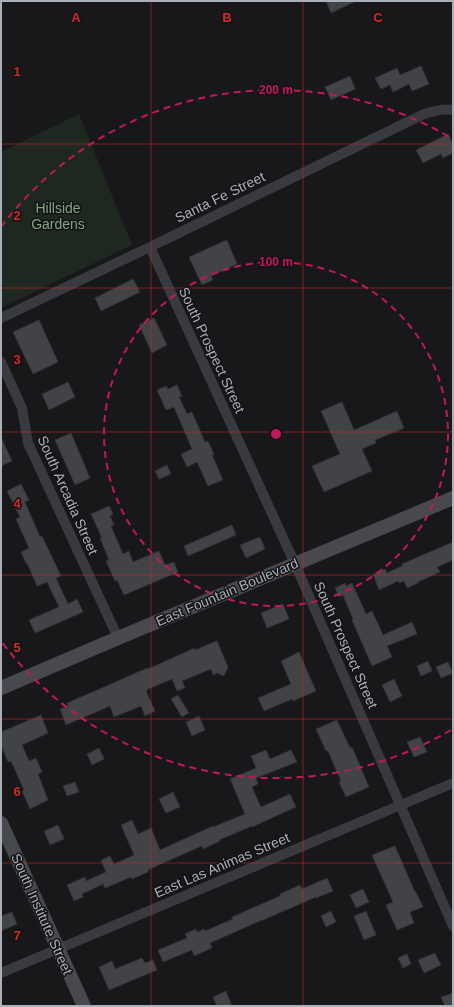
<svg xmlns="http://www.w3.org/2000/svg" width="454" height="1007" font-family="Arial,sans-serif">
<rect width="100%" height="100%" fill="#18181a"/>
<path fill="#1f2820" d="M79,114L132,245L1,308V152Z"/>
<g fill="#424347" stroke="#323236">
<path d="M326,1H356L331,13Z"/>
<path d="M421,66L429,84L412,91L409,84L393,92L390,85L381,89L375,78L397,68L400,75Z"/>
<path d="M350,76L355,89L331,100L325,87Z"/>
<path d="M448,134L453,144V153L443,158L441,154L423,163L416,150Z"/>
<path d="M227,240L237,264L211,276L213,280L202,285L189,257Z"/>
<path d="M133,279L140,292L101,311L95,298Z"/>
<path d="M154,318L167,345L152,353L139,325Z"/>
<path d="M39,320L58,362L33,374L13,332Z"/>
<path d="M68,382L75,397L49,410L42,394Z"/>
<path d="M177,385L182,396L179,397L187,414L192,412L205,442L208,441L214,454L212,455L223,480L208,486L197,462L187,467L181,454L192,449L174,407L166,410L157,390L166,386L168,389Z"/>
<path d="M342,402L354,430L397,411L404,428L375,440L376,443L362,449L372,471L324,492L312,466L340,454L321,411Z"/>
<path d="M71,433L90,478L75,485L55,440Z"/>
<path d="M1,437L12,461L1,466Z"/>
<path d="M167,465L171,474L159,479L155,471Z"/>
<path d="M21,484L29,500L25,502L40,537L42,536L61,576L56,578L68,604L77,599L83,612L35,633L29,620L59,607L47,582L37,586L27,563H26L21,552L29,548L16,519L20,517L7,491Z"/>
<path d="M109,506L113,514L110,516L114,525L111,526L123,554L129,551L133,562L159,551L165,565L174,562L178,572L124,595L117,580L115,581L106,561L109,560L100,538H102L91,514Z"/>
<path d="M232,525L236,535L188,556L184,546Z"/>
<path d="M260,537L265,549L246,558L240,545Z"/>
<path d="M453,542V560L437,567L440,572L418,582V583L407,588L404,581L399,583L398,581L379,590L373,574L385,569L387,573L402,566V564Z"/>
<path d="M345,583L346,586L352,583L366,614L372,611L383,635L412,622L417,634L387,646L392,657L372,666L352,620L353,619L343,595L339,597L335,588Z"/>
<path d="M283,604L289,619L267,628L261,613Z"/>
<path d="M217,641L228,667L224,676L217,673L213,675L211,669L182,681L185,688L177,691L172,679L148,689L146,691L155,711L145,716L141,706L114,717L110,706L66,725L60,709L68,706L67,703L102,688L138,672L148,668V669L195,648V650Z"/>
<path d="M299,652L316,691L293,701L292,699L264,711L258,698L291,684L281,661Z"/>
<path d="M428,661L432,671L421,676L417,666Z"/>
<path d="M448,662L453,673L441,678L436,667Z"/>
<path d="M394,679L402,696L390,702L382,685Z"/>
<path d="M178,695L189,713L182,717L171,699Z"/>
<path d="M41,715L48,733L22,745L29,761L36,758L42,772L38,774L48,800L30,809L22,791L24,790L11,761L8,762L1,745V732Z"/>
<path d="M199,716L205,730L192,736L186,722Z"/>
<path d="M337,720L350,748L352,747L369,787L346,797L339,782L341,781L328,751H326L316,729Z"/>
<path d="M420,737L427,752L414,757L407,742Z"/>
<path d="M99,748L104,759L92,765L87,754Z"/>
<path d="M266,750L270,759L291,750L297,762L256,778L258,784L252,787L261,807L290,794L296,807L252,827V826L219,840L220,841L203,849L202,846L163,863L148,870V872L132,879L131,877L105,888L103,884L82,894L83,897L74,901L67,885L85,877L86,881L106,872L101,860L110,856L114,864L134,855L121,825L132,820L138,834L151,828L160,850L213,826V827L245,814L230,779L256,768L251,756Z"/>
<path d="M75,782L79,792L67,796L63,786Z"/>
<path d="M173,792L180,807L166,813L159,799Z"/>
<path d="M58,825L64,839L50,845L44,831Z"/>
<path d="M395,846L415,892H416L423,907L410,912L414,923L397,930L386,905L393,902L372,855Z"/>
<path d="M327,878L333,891L316,898V897L263,920H262L210,943L212,948L194,956L192,950L163,962L158,950L187,938L185,934L196,929L197,932L204,929L205,931L233,919L232,917L280,896V894L300,885L302,889Z"/>
<path d="M363,889L369,902L356,908L350,895Z"/>
<path d="M331,911L336,922L326,927L321,916Z"/>
<path d="M366,911L376,935L364,940L354,916Z"/>
<path d="M12,912L17,924L1,931V916Z"/>
<path d="M435,953L441,965L424,973L418,960Z"/>
<path d="M407,954L411,964L403,968L398,958Z"/>
<path d="M142,958L145,963L153,960L157,970L109,990L99,967L112,961L115,969Z"/>
<path d="M226,991L232,1006H217L213,997Z"/>
<path d="M453,993V1006H445L441,997Z"/>
</g>
<g fill="none" stroke-linecap="round" stroke-linejoin="round">
<g stroke="#393a3f" stroke-width="10">
<path d="M150,247L295,564L453,926"/>
<path d="M1,318L150,247L424,114C433,111 443,108 453,110"/>
<path d="M1,362L22,408L28,443L118,638"/>
<path d="M1,973L453,783"/>
</g>
<g stroke="#47494f" stroke-width="14">
<path d="M1,688L118,638L453,498"/>
<path d="M1,823L84,1006"/>
</g>
</g>
<path fill="none" stroke="#d62828" stroke-width="1" stroke-opacity="0.55" d="M151,1V1006M303,1V1006M1,144H453M1,288H453M1,432H453M1,575H453M1,719H453M1,863H453"/>
<g fill="none" stroke="#c2185b" stroke-width="2" stroke-dasharray="7 5">
<circle cx="276" cy="434" r="172"/>
<path d="M451 730A344 344 0 0 1 1 641M1 227A344 344 0 0 1 451 138"/>
</g>
<g text-anchor="middle" dominant-baseline="central" stroke-width="3" stroke-linejoin="round" paint-order="stroke">
<g font-size="14" fill="#aab0ba" stroke="#131315">
<text transform="translate(220 197) rotate(-26)">Santa Fe Street</text>
<text transform="translate(212 350) rotate(65)">South Prospect Street</text>
<text transform="translate(68 495) rotate(66)">South Arcadia Street</text>
<text transform="translate(227 592) rotate(-23)">East Fountain Boulevard</text>
<text transform="translate(346 645) rotate(66)">South Prospect Street</text>
<text transform="translate(222 865) rotate(-23)">East Las Animas Street</text>
<text transform="translate(42 914) rotate(66)">South Institute Street</text>
</g>
<g font-size="14" fill="#81a581" stroke="#131315">
<text x="58" y="208">Hillside<tspan x="58" dy="16">Gardens</tspan></text>
</g>
</g>
<g font-size="13" text-anchor="middle" font-weight="bold" fill="#d62828" stroke="#131315" stroke-width="3" stroke-linejoin="round" paint-order="stroke">
<text x="76" y="22">A</text>
<text x="227" y="22">B</text>
<text x="378" y="22">C</text>
<text x="17" y="76">1</text>
<text x="17" y="220">2</text>
<text x="17" y="364">3</text>
<text x="17" y="508">4</text>
<text x="17" y="652">5</text>
<text x="17" y="796">6</text>
<text x="17" y="940">7</text>
</g>
<circle cx="276" cy="434" r="6" fill="#c2185b" stroke="#131315" stroke-width="2"/>
<g font-size="12" text-anchor="middle" font-weight="bold" fill="#c2185b" stroke="#131315" stroke-width="3" stroke-linejoin="round" paint-order="stroke">
<text x="276" y="94">200 m</text>
<text x="276" y="266">100 m</text>
</g>
<rect width="454" height="1007" fill="none" stroke="#aab0ba" stroke-width="4"/>
</svg>
